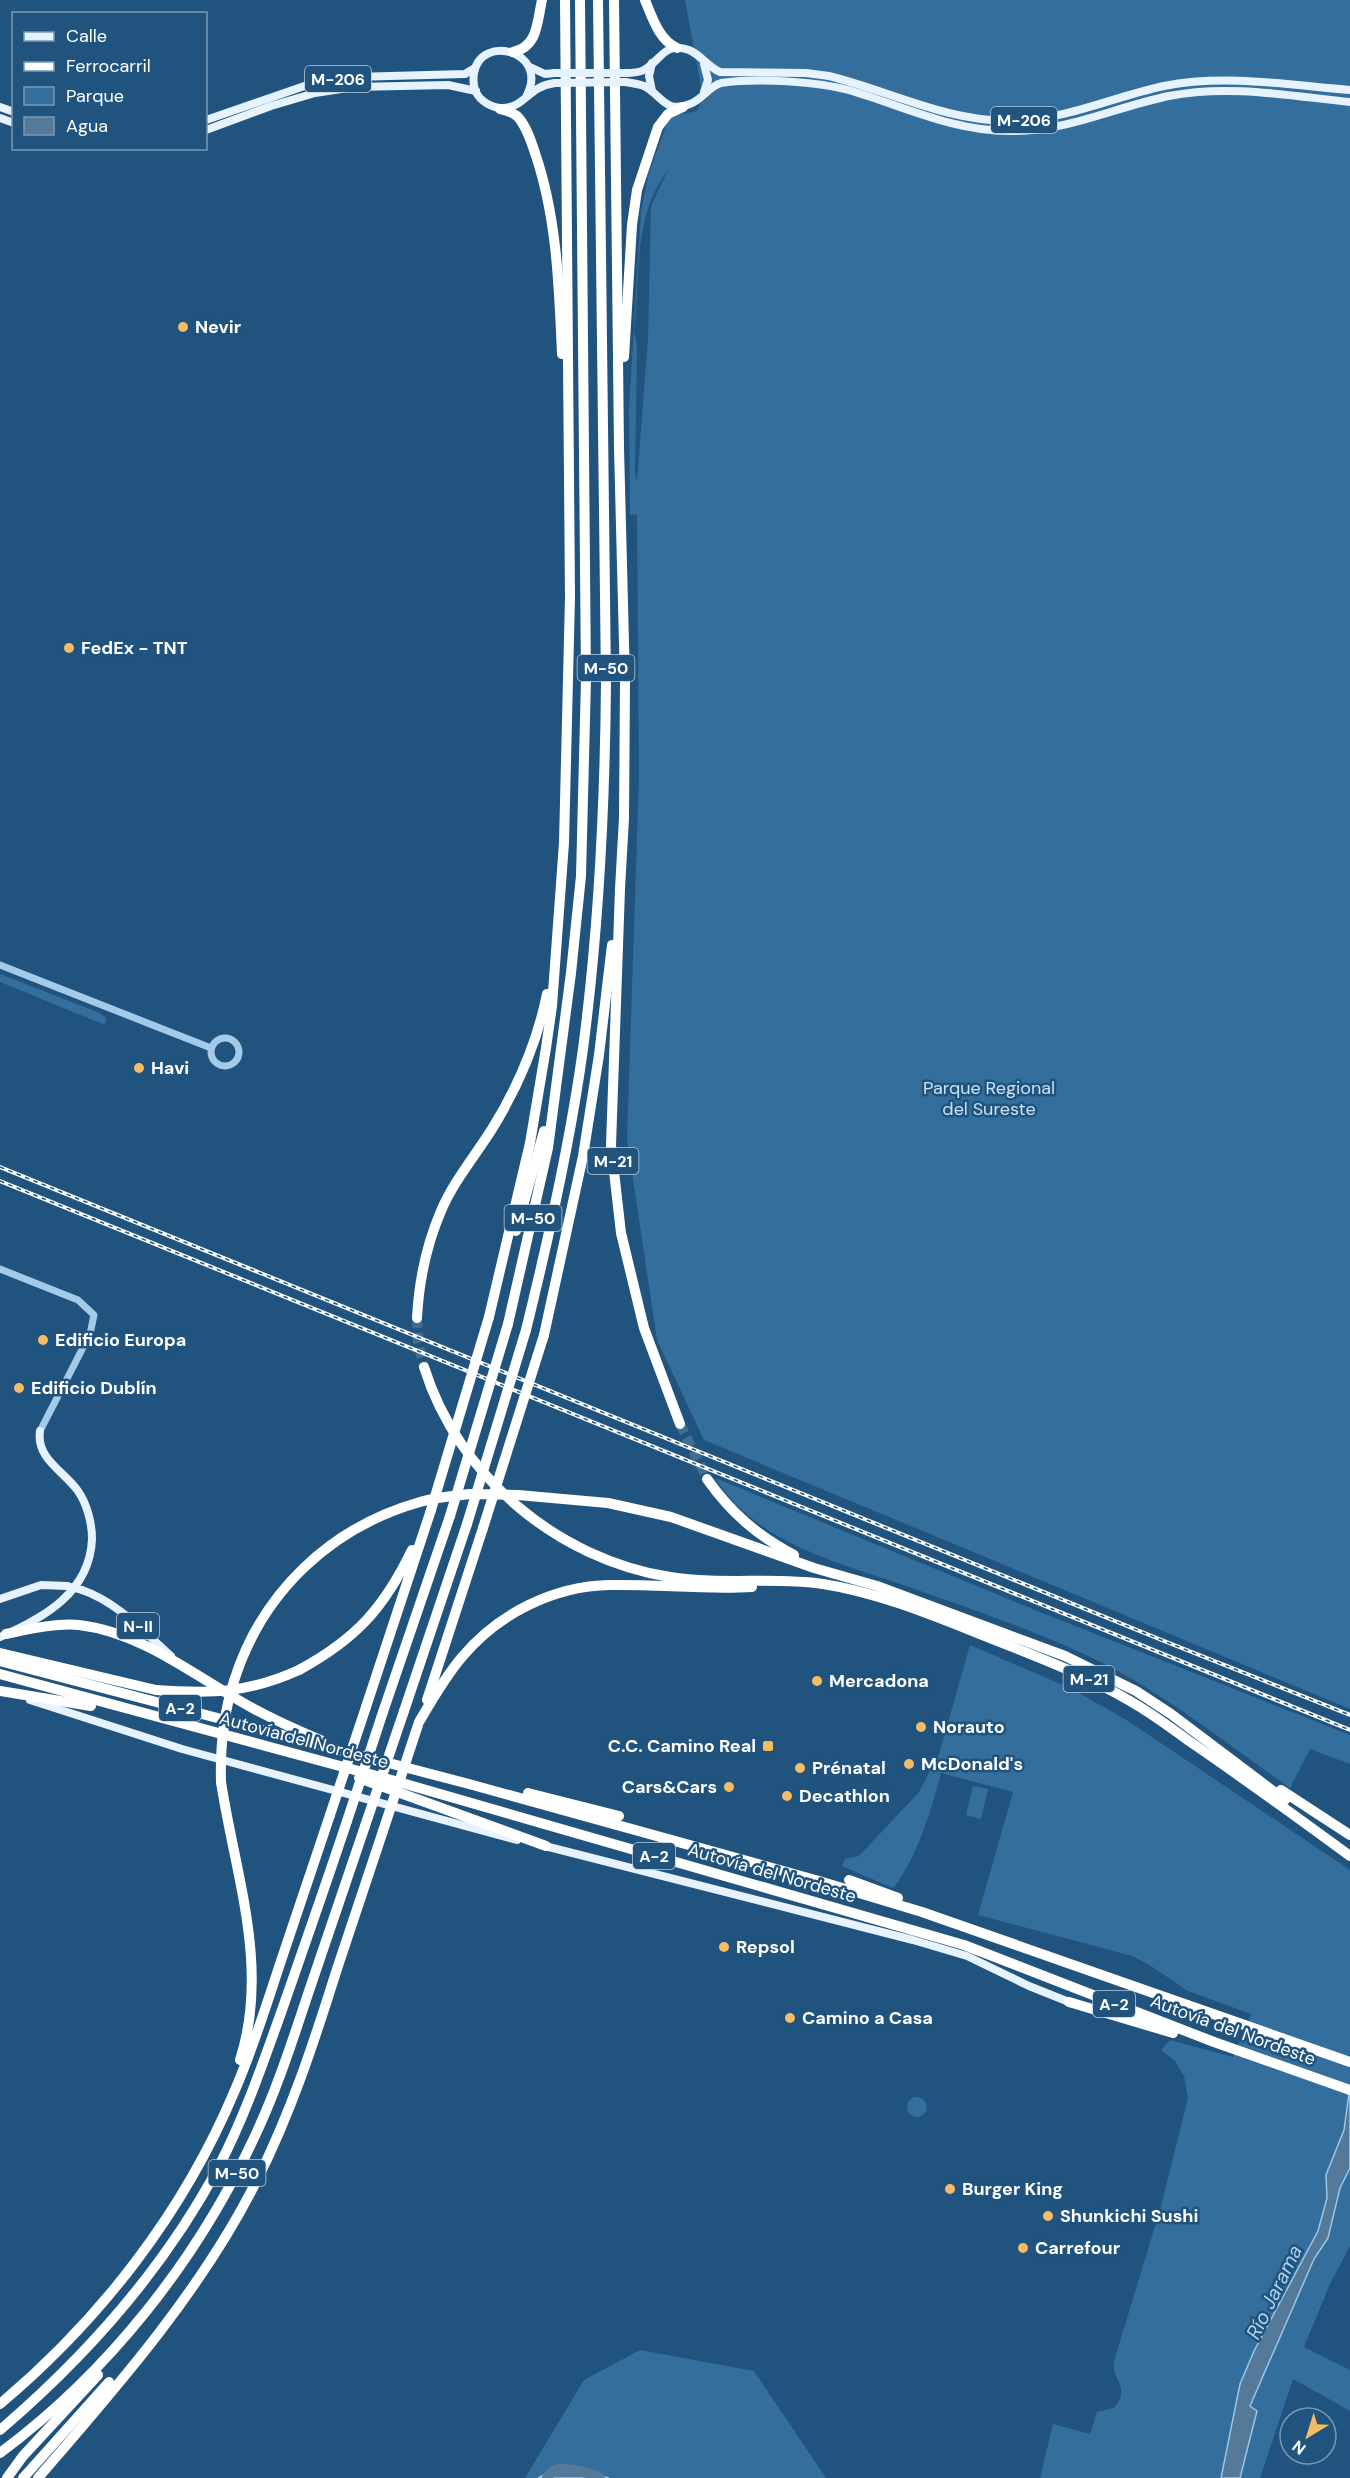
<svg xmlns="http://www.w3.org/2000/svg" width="1350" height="2478" font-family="'DM Sans',sans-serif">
<rect width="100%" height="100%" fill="#20547e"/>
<g fill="#336e9d" fill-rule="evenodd">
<path d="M685,0H1350V1709L704,1440L657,1340L627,1139L639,776L637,514L630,515L629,409L641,211L649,173L667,123L673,116L697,111L703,98ZM668,170L651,206L648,338L637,481L635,472L637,344L634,332C641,277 632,217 668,170Z"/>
<path d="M0,974L100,1013L106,1018L105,1025L0,982Z"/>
<path d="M715,1478L1035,1610L1350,1735V1764L1310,1749L1290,1788C1223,1741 1158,1688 1084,1654C1028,1628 968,1608 909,1587C839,1562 758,1545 715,1478Z"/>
<path d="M970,1645L1072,1689L1128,1721L1350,1870V2246L1330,2284L1304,2347L1350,2370V2411L1293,2379L1260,2478H1040L1053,2424L1090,2434L1097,2412L1114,2408C1132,2388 1111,2380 1114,2361L1160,2210L1188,2098L1184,2076L1175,2061L1161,2050L1170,2040L1233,2057L1251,2014L1188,1991L1151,1966L1132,1956L978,1915L1013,1792L941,1773C932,1808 916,1861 893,1888L842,1866L845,1859L859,1856L919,1792L939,1754Z"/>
<path d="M973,1786L988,1789L981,1819L966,1815Z"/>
<circle cx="917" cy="2107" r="10"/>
<path d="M640,2350L754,2371L826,2478H525L584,2380Z"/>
</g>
<g fill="#557a99" stroke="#98c6e9" stroke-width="1.5">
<path d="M1350,2086V2168L1340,2188L1328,2238L1314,2259L1250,2406L1257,2411L1240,2478H1221L1240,2384L1254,2351L1318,2231L1327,2198L1326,2175L1344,2130Z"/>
<path d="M578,2471L609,2478H538L546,2474Z"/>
</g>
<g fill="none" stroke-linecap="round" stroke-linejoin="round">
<path stroke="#557a99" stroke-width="10" d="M547,2478C549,2474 553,2470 558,2469C568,2468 592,2473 600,2478"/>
<g stroke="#416e91" stroke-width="10" stroke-dasharray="10 5" stroke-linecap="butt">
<path d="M417,1318L418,1342L424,1367"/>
<path d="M680,1424L707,1479"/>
</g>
<g stroke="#a4cae7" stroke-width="7">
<path d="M0,965L211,1048"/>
<circle cx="225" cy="1052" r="14"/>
<path d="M0,1269L78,1300L94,1315L90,1334L40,1431"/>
</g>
<g stroke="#e6f2fd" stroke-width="8">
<path d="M704,64L708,80L704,92"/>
<path d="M530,67L545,74L555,73"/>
<path d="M625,73C631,73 638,73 644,70C661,60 665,41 689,50C701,55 708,67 720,72L806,73L829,76C889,91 946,121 1009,121C1063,121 1112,97 1164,86C1225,74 1289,85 1350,90"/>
<path d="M625,82C632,83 639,84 644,86C662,95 664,114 690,104C702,100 708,87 721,83C757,78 817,81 852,91C905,107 953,131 1010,131C1066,132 1115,107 1169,96C1228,84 1291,96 1350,102"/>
<path d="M652,91L649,76L652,63"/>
<path d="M527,95C549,51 481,33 474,73C473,80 473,86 476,92C480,101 492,108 502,108C525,108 528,86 555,83"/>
<path d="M0,107L14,112"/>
<path d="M0,118L14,123"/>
<path d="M206,120L316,82L353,77L465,74L475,68"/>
<path d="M206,130L271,106L315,93L354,87L448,85L476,91"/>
<path d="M82,1590C117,1602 143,1631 171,1656"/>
<path d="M0,1599L41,1585L67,1586"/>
<path d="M0,1637C44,1618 90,1592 92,1539C92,1523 87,1504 78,1491C64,1471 36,1459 40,1431"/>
<path d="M30,1700L182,1749L517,1840"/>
<path d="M541,1845L913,1940L967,1956L1029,1986L1069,2002"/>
</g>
<g stroke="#fff" stroke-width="10">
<path d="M614,0L619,448L625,682L624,818L620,889L611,1145L621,1233L644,1328L680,1424"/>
<path d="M645,0C652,17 659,40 677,48"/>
<path d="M513,52C538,47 537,22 542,0"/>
<path d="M500,109C506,110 512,112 517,116C526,125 531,141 535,153C557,217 559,286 562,354"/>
<path d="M624,357L632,225L637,190L658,127L668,114L683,107"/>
<path d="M516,1231L544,1131"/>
<path d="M489,1317L530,1143L546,1048L552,1006L564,843L570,597L565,0"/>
<path d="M417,1318C419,1280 426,1246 441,1211C453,1182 475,1156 492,1129C518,1087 537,1043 547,994"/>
<path d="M508,1324L548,1148L571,973L581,876L586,680L580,0"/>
<path d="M526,1330C549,1237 570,1144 583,1049C599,927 605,805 606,682L598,0"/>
<path d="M544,1335L583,1156L599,1055L612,945"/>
<path d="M424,1367C458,1476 557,1559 670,1577C721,1585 773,1577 823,1584C875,1592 927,1613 975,1632C1027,1653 1081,1672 1130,1701C1151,1713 1170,1727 1189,1741C1243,1778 1297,1817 1350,1856"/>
<path d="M707,1479C731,1513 758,1536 794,1555"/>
<path d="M518,1495L608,1503L671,1517L814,1568L877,1586L1065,1656L1136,1691L1171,1714L1285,1800"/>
<path d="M6,1634C30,1629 55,1623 79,1625C139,1632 190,1672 240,1701C267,1717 294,1729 323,1741"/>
<path d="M0,1653L156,1690"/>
<path d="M0,1661L469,1784L819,1881L922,1912L1350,2062"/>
<path d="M299,1670C356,1639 384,1608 412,1550"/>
<path d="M0,1674L388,1779L964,1945L1214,2042L1350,2090"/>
<path d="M234,1681C262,1592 331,1527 420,1502C436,1497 454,1496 470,1494"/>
<path d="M0,1691L91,1706"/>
<path d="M427,1700L483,1528"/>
<path d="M366,1707L431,1510"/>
<path d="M404,1711L467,1524"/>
<path d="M383,1712L450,1516"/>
<path d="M419,1722C432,1700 445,1677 462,1657C498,1614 553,1586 610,1585C657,1584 704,1590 752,1587"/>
<path d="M359,1778L546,1846"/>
<path d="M221,1782C235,1874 270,1967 240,2060"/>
<path d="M1281,1790L1350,1835"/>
<path d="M528,1793L619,1816"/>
<path d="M849,1880L898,1898"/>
<path d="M1069,2002L1173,2033"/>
<path d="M0,2404C101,2319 184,2212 235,2090C255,2044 269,1996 285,1949C300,1904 315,1860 330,1815"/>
<path d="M0,2430C89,2354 164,2269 219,2166C245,2116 263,2063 282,2010C304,1947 326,1884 347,1821"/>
<path d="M0,2453C109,2372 197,2260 254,2138C276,2092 292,2042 308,1994C327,1938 346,1882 365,1826"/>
<path d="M7,2478L23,2456L98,2375"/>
<path d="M23,2478L109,2382"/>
<path d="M38,2478C116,2388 202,2290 256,2182C291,2113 314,2042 337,1969C352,1923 368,1877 383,1831"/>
</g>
<defs>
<g id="rail">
<path d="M0,1167L1164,1641L1350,1715"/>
<path d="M0,1181L1350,1730"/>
</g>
</defs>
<use href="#rail" stroke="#fff" stroke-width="4"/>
<use href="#rail" stroke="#20547e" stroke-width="1.5" stroke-dasharray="4.5" stroke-linecap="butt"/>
<g stroke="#e6f2fd" stroke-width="8">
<path d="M555,73H625"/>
<path d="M555,83L625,82"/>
<path d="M67,1586L82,1590"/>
</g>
<g stroke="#fff" stroke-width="10">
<path d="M470,1494L518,1495"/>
<path d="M431,1510L489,1317"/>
<path d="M450,1516L508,1324"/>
<path d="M467,1524L526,1330"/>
<path d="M483,1528L544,1335"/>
<path d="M156,1690C212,1694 248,1693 299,1670"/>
<path d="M221,1782C220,1747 223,1715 234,1681"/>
<path d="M330,1815L366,1707"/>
<path d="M347,1821L383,1712"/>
<path d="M365,1826L404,1711"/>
<path d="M383,1831L418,1725"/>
</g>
</g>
<g fill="#f5bb65" stroke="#20547e" stroke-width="2">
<circle cx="183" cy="327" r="6"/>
<circle cx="69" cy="648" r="6"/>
<circle cx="139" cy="1068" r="6"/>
<circle cx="43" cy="1340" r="6"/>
<circle cx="19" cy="1388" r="6"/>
<circle cx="817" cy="1681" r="6"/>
<circle cx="921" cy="1727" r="6"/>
<rect x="762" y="1740" width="12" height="12" rx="3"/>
<circle cx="909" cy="1764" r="6"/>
<circle cx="800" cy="1768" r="6"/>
<circle cx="729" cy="1787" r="6"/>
<circle cx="787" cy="1796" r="6"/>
<circle cx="724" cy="1947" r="6"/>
<circle cx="790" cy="2018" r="6"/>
<circle cx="950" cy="2189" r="6"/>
<circle cx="1048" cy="2216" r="6"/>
<circle cx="1023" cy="2248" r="6"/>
</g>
<g text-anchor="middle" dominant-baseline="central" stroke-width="5" stroke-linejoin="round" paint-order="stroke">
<g fill="#20547e" stroke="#bcccd8" stroke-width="1.5">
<rect x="305" y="66" width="66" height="26" rx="4.5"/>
<rect x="991" y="107" width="66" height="26" rx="4.5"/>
<rect x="577.5" y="655" width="57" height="26" rx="4.5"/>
<rect x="587.5" y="1148" width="51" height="26" rx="4.5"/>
<rect x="504.5" y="1205" width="57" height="26" rx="4.5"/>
<rect x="117" y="1613" width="42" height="26" rx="4.5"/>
<rect x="1063.5" y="1666" width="51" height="26" rx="4.5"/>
<rect x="159" y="1695" width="42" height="26" rx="4.5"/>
<rect x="633" y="1843" width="42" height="26" rx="4.5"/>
<rect x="1093" y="1991" width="42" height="26" rx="4.5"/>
<rect x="208.5" y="2160" width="57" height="26" rx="4.5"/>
</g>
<g font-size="16" font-weight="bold" fill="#fff">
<text x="338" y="79">M-206</text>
<text x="1024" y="120">M-206</text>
<text x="606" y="668">M-50</text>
<text x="613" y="1161">M-21</text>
<text x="533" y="1218">M-50</text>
<text x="138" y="1626">N-II</text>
<text x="1089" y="1679">M-21</text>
<text x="180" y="1708">A-2</text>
<text x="654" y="1856">A-2</text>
<text x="1114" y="2004">A-2</text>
<text x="237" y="2173">M-50</text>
</g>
<g font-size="18" font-weight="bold" fill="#fff" stroke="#20547e" text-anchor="start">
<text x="195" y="327">Nevir</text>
<text x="81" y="648">FedEx - TNT</text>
<text x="151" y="1068">Havi</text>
<text x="55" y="1340">Edificio Europa</text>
<text x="31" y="1388">Edificio Dublín</text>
<text x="829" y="1681">Mercadona</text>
<text x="933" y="1727">Norauto</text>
<text x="756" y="1746" text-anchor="end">C.C. Camino Real</text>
<text x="921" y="1764">McDonald's</text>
<text x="812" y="1768">Prénatal</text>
<text x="717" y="1787" text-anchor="end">Cars&amp;Cars</text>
<text x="799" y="1796">Decathlon</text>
<text x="736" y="1947">Repsol</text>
<text x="802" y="2018">Camino a Casa</text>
<text x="962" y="2189">Burger King</text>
<text x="1060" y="2216">Shunkichi Sushi</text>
<text x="1035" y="2248">Carrefour</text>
</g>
<g font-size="18" fill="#c8e2f6" stroke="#20547e">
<text x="989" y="1088">Parque Regional<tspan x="989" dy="21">del Sureste</tspan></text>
</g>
<g font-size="18" fill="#fff" stroke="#20547e">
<text transform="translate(304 1740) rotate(15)">Autovía del Nordeste</text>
<text transform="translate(772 1873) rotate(16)">Autovía del Nordeste</text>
<text transform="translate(1233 2030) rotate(20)">Autovía del Nordeste</text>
</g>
<g font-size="20" font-style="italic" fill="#afd3ef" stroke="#20547e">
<text transform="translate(1274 2292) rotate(-64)">Río Jarama</text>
</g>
</g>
<rect x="12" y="12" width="195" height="138" fill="#20547e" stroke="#7998b2" stroke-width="1.5"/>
<rect x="24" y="32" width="30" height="9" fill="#e6f2fd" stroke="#7998b2" stroke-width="1.5"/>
<text x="66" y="42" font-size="18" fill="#ffffff">Calle</text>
<rect x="24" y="62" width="30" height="9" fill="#ffffff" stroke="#7998b2" stroke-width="1.5"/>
<text x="66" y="72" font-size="18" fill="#ffffff">Ferrocarril</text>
<rect x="24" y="87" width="30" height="18" fill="#336e9d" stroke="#7998b2" stroke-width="1.5"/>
<text x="66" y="102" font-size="18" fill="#ffffff">Parque</text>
<rect x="24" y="117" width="30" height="18" fill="#557a99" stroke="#7998b2" stroke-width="1.5"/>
<text x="66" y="132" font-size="18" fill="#ffffff">Agua</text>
<g transform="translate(1308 2436) rotate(218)"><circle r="28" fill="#20547e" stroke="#7998b2" stroke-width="1.5"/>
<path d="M0-4.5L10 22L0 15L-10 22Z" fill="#f5bb65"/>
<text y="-9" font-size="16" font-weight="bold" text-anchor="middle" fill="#ffffff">N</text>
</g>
</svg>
